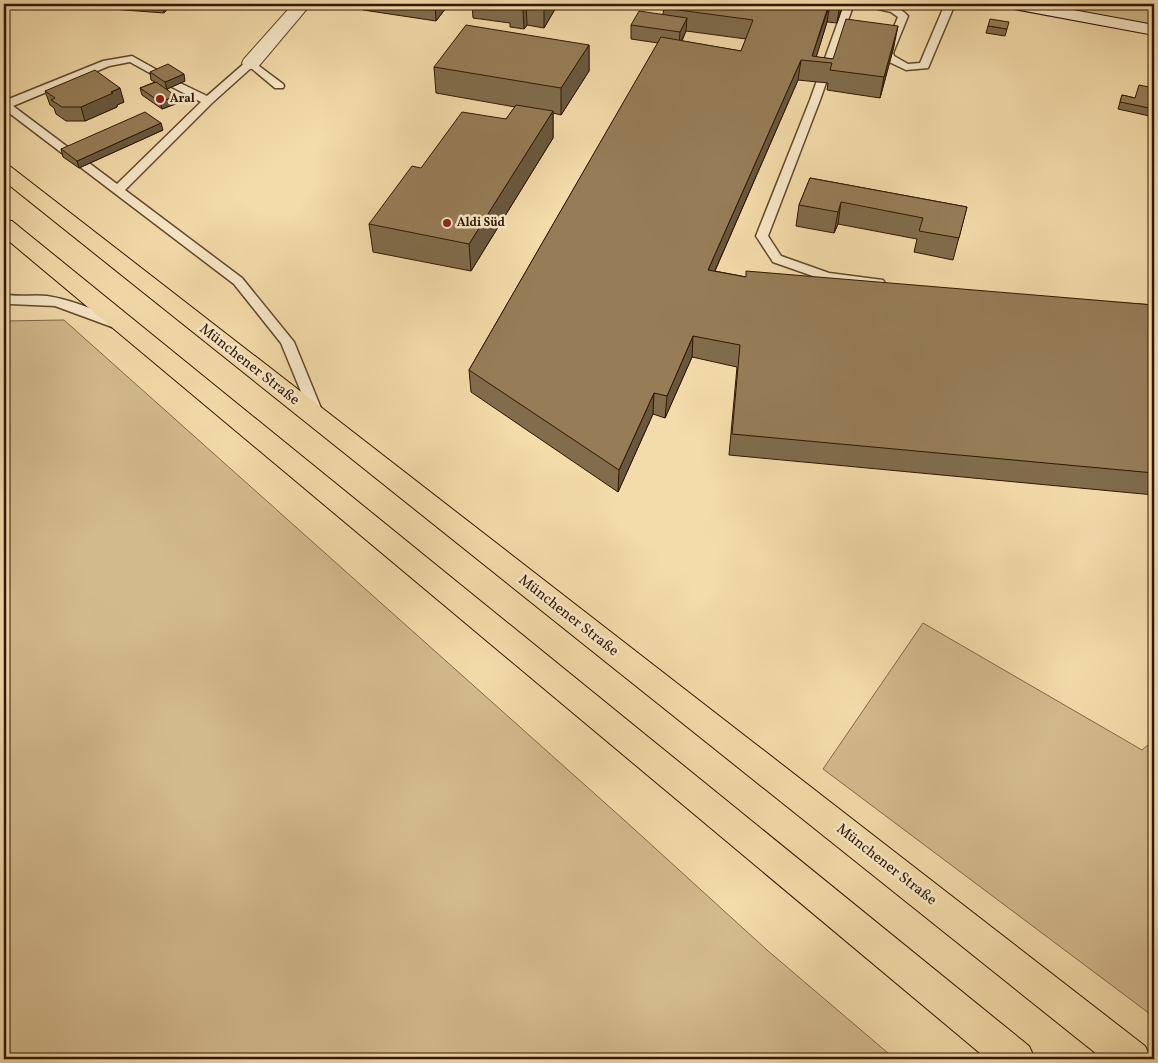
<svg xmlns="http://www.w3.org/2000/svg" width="1158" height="1063" font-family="Vollkorn,serif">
<rect width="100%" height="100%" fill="#f4dbaa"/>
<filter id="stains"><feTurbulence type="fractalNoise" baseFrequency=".004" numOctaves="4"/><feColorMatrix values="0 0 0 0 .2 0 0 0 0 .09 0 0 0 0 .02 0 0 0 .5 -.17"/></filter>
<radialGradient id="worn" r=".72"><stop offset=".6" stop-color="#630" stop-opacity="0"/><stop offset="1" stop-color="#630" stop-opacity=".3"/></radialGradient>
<g fill="#d3ba8d" stroke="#826846">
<path d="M1019,4H1154V29L1146,27Z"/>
<path d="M64,320L623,819L767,950L895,1059H4V321Z"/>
<path d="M923,623L1142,750L1154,740V1017L823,769Z"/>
</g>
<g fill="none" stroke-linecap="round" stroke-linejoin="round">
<defs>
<g id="lane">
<path d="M847,4C867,4 894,0 908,16L893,53L894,56L908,64L920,63L945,4H955L928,68L906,70L885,60L883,53L898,17L891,12L858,4L852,9L820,100L768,236L781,256L829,273L883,280L885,283L879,287L827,281L773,262L756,236L810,100L843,8Z"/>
<path d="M132,56L166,75L161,78L157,77L130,62L109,66L13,106L117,184L201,102L172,87L171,85L172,83H180L207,96L247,61L251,60L283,84L284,86L283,88H275L251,68L212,103L125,190L242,278L294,342L325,418L323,421H313L281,343L234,284L4,109V101L103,61Z"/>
<path d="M4,294C19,298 32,294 47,296C73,300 97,311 122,321L123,324L122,327H112L55,306L10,304L4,302Z"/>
</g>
<path id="street" d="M293,4H311L258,67L251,69L244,67L242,63L244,59Z"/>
<path id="secondary" d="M1005,4H1041L1154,25V35L1014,9L1008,8Z"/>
<g id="primary">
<path d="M4,165L11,167L1145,1046L1151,1059H1103L4,181Z"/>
<path d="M4,220L12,221L1029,1046L1035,1059H987L4,237Z"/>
</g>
</defs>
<use href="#lane" stroke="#61482a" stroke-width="3"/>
<use href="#street" stroke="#61482a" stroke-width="2"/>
<use href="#secondary" stroke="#301700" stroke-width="2"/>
<use href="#primary" stroke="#301700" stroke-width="2"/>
<use href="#lane" fill="#f8e8c8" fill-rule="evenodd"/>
<use href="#street" fill="#f8e8c8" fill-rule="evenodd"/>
<use href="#secondary" fill="#f8e8c8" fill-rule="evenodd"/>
<use href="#primary" fill="#f4dbaa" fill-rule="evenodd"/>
</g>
<g fill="#816c4c" stroke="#301700" fill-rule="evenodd">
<path d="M97,4H171L164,13L98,8Z"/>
<path d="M362,4H449L436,21L363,10Z"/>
<path d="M472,4H558L544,28L527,25L524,29L510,27V23L473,18Z"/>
<path d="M582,4H606L604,7Z"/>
<path d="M666,4H843L837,23L827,22L816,57L833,59L894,46L880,98L827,90L828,83L798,80L715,271L746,277L1154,305V495L729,455L737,367L692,357L665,418L653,414L618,492L471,392L469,370L658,43L631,39V25L663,14L664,8ZM686,31L746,39L741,51L682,41Z"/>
<path d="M988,26L1007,29L1005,36L986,33Z"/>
<path d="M589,45V71L561,115L553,113V138L471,271L373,252L369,224L421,168L506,119L515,107L436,93L434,67Z"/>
<path d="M150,72L185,81L167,89L178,103L162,109L142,95L140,88L155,82L151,80Z"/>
<path d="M1154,88V117L1118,109L1122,95L1135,98Z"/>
<path d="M45,91L124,102L117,105V107L85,121H66L56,114L54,108L50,105Z"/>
<path d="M163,130L79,168L63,157L61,149Z"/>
<path d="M810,178L967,207L953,260L914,252L917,239L838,224L834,233L796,226L799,205Z"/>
</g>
<g fill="#69583e" stroke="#301700">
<path d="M165,4H171L164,13L162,7Z"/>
<path d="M435,4H449L436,21Z"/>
<path d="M546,4H558L544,28V8Z"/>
<path d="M830,4L827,22L815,61L812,56Z"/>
<path d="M840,4H843L837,23Z"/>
<path d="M526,5L527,25L524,29L523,9Z"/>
<path d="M687,18L686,31L679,46L680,32Z"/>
<path d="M898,26L894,46L880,98L884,77Z"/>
<path d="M589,45V71L561,115V88Z"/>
<path d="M801,60L798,80L706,291L708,270Z"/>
<path d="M184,74L185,81L167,89L165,82Z"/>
<path d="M120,88L124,102L117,105V107L85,121L81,107Z"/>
<path d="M176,96L178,103L162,109L160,102Z"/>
<path d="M553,111V138L471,271L469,244Z"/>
<path d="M161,123L163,130L79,168L77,161Z"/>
<path d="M841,202L838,224L834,233L838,212Z"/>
<path d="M693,336L692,357L665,418L667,396Z"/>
<path d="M654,393L653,414L618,492L619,470Z"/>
</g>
<g fill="#967d58" stroke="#301700">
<path d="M129,4H165L162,7Z"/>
<path d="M512,4H546L544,8L526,5L523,9L509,7Z"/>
<path d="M666,4H829L812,56L833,59L846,19L898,26L884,77L830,70L832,63L801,60L708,270L746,277V271L1154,305V473L732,434L740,345L693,336L667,396L654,393L619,470L469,370L661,37L741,51L753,20L664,8Z"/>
<path d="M639,11L687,18L680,32L631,25Z"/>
<path d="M990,19L1009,22L1007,29L988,26Z"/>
<path d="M466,25L589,45L561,88L434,67Z"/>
<path d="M168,64L184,74L165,82L150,72Z"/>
<path d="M95,70L120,88L111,92L113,93L81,107H62L51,100L55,98L45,91Z"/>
<path d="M156,82L176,96L160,102L140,88Z"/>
<path d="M1139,85L1154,88V109L1120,102L1122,95L1135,98Z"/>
<path d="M516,105L553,111L469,244L369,224L412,166L421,168L462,112L506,119Z"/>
<path d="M145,112L161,123L77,161L61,149Z"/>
<path d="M810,178L967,207L959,238L919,231L923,218L841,202L838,212L799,205Z"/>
</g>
<g fill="#8f2418" stroke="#f8e8c8" stroke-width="2">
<circle cx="160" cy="99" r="5"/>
<circle cx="447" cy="223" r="5"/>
</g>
<g text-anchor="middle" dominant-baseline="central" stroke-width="5" stroke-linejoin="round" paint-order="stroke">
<g font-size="12" font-weight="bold" fill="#301700" stroke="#f8e8c8" text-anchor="start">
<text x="170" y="99">Aral</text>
<text x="457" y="223">Aldi Süd</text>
</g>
<g font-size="15" fill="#301700" stroke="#f8e8c8">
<text transform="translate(249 365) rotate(38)">Münchener Straße</text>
<text transform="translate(568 616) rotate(38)">Münchener Straße</text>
<text transform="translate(886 865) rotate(38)">Münchener Straße</text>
</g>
</g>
<rect width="1158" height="1063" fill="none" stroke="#f4dbaa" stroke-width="20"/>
<rect x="5" y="5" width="1148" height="1053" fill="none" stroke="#301700" stroke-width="2.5"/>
<rect x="10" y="10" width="1138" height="1043" fill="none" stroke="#301700"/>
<rect width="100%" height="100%" filter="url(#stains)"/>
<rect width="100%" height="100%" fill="url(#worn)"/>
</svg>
